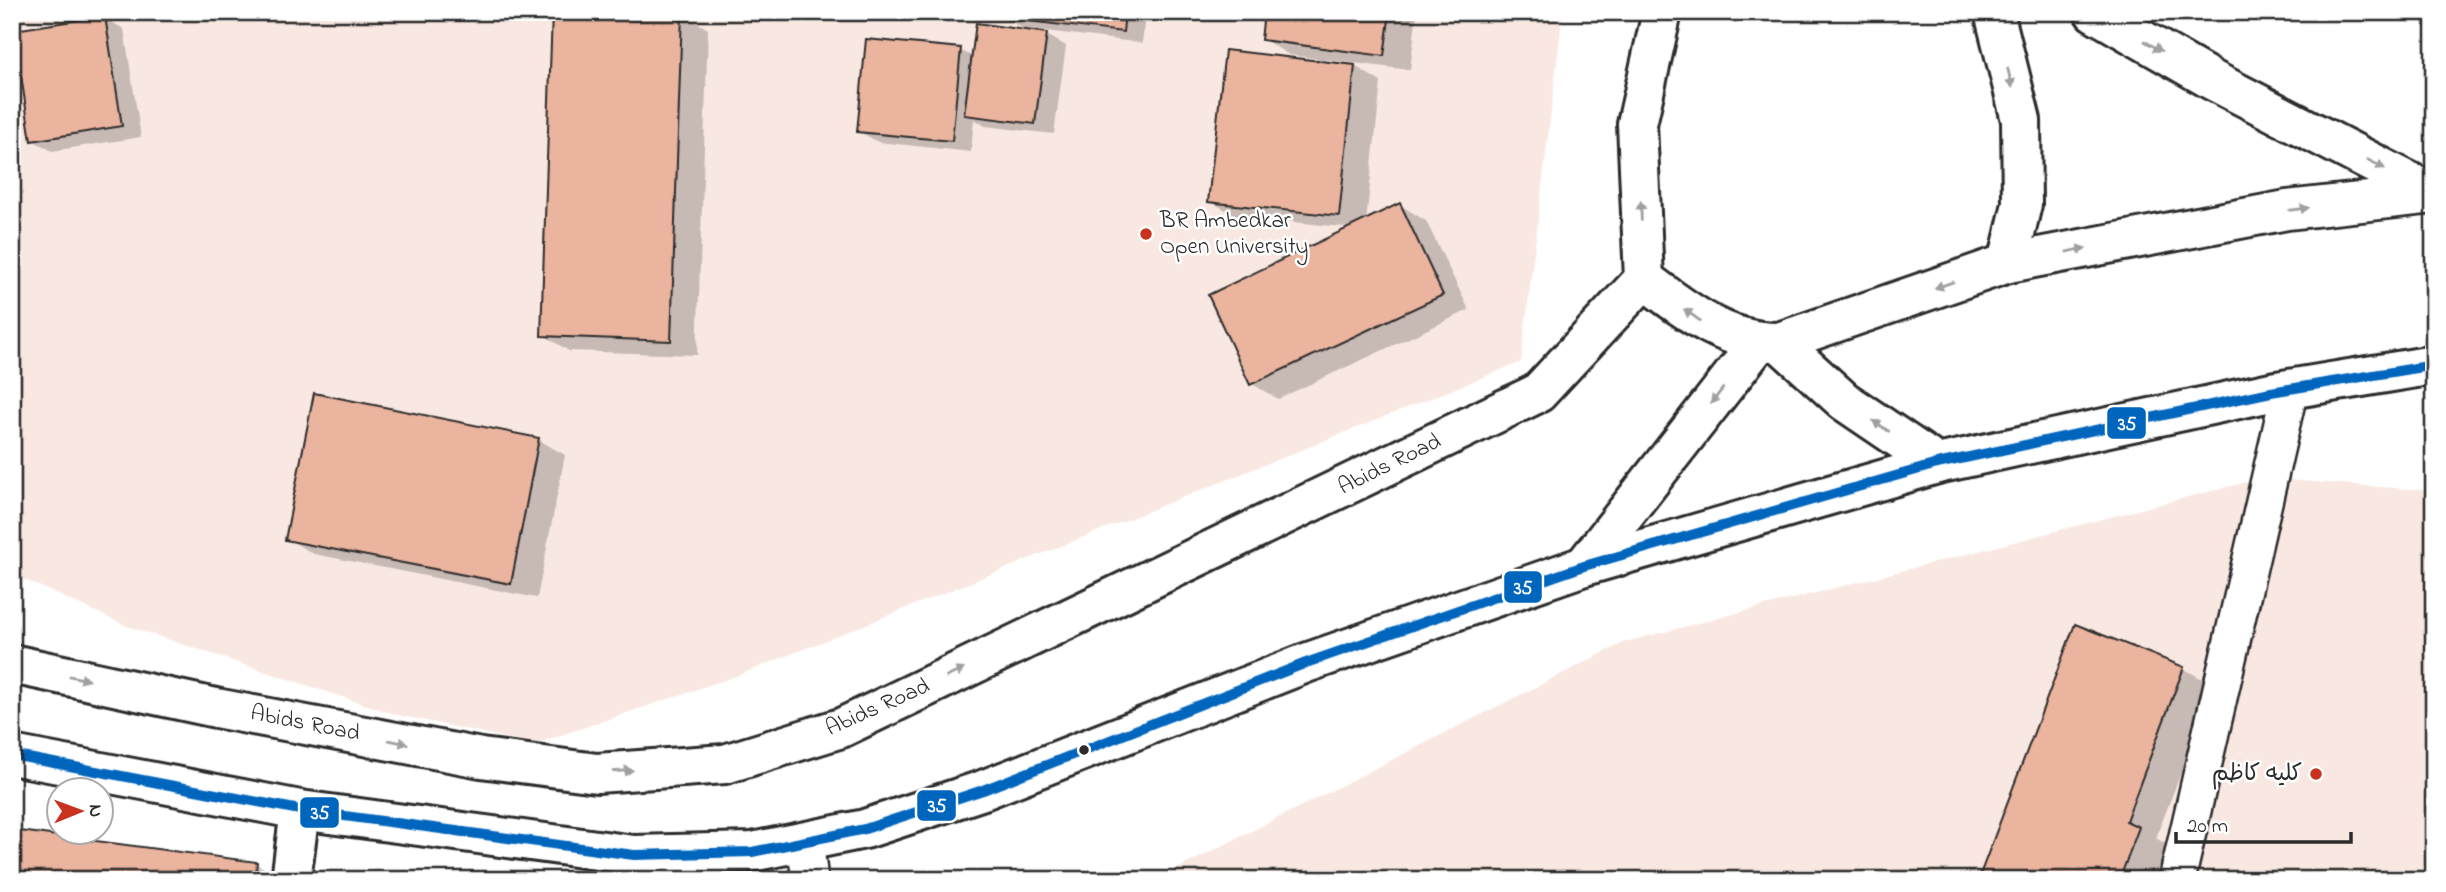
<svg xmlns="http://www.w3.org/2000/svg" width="2446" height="892" font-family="'Indie Flower','Playpen Sans Arabic',sans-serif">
<rect width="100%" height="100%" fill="#fff"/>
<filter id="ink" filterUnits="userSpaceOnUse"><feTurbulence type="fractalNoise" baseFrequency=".0143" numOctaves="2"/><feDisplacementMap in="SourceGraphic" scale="14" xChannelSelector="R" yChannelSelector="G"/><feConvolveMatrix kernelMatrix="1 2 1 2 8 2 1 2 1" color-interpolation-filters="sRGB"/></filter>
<g filter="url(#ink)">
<g fill="#f9e8e2">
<path d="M12,12H1563L1521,362L739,675L535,744L394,714L127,626L12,574Z"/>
<path d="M2262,478L2434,491V880H1155L1625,642Z"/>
</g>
<g fill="#0003">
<path d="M1003,12H1146L1142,43L1038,30L1066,46L1054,134L985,126L974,119L971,152L878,142L858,131L960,50L973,57L1029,32L1003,17Z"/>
<path d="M1266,12H1417L1410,70L1289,55L1263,39Z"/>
<path d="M682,14L708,29L697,355L569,351L543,335Z"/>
<path d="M104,18L124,29L141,137L52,151L32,140Z"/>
<path d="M1355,66L1381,82L1366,222L1400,205L1426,221L1469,310L1278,399L1252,384L1210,296L1352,228L1236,216L1210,201Z"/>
<path d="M539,440L565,455L537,598L314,554L287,539Z"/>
<path d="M2183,668L2214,686L2156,838L2169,846L2156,880H1979Z"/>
<path d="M257,864L284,880H12Z"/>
<path d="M2255,877L2281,880H2255Z"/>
</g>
<g fill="#eab49e" stroke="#2b2b2b" stroke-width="2">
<path d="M552,12H682L671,341L541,336Z"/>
<path d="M1001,12H1125L1123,32L1001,18Z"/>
<path d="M1264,12H1390L1384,56L1261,40Z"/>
<path d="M105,16L122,126L31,141L14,30Z"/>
<path d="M976,23L1047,33L1035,124L964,115Z"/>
<path d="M866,39L961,48L952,141L857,132Z"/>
<path d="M1225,50L1355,65L1339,216L1208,202Z"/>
<path d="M1400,203L1443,295L1250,385L1208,295Z"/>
<path d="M314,393L539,438L511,584L285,540Z"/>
<path d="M2075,624L2184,667L2126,821L2139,827L2120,878L2110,874L2108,880H1978Z"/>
<path d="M12,830L257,862L255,880H12Z"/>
</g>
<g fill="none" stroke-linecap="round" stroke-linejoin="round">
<defs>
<g id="service">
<path d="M805,841L810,880"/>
<path d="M2177,880L2290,389"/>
</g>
<path id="minor" d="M291,880L300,810"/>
<g id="primary">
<path d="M1994,12L2021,120L2022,204L2008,263"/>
<path d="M2094,12L2212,80L2433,194"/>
<path d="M1644,279C1685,310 1725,343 1779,342L2008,263L2287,210L2434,194"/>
<path d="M1644,279L1637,124L1662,12"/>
<path d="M1779,342L1844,401L1937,464"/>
<path d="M1584,566L1759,342"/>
<path d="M12,664L216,708L481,758L597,773L725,764L841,728L1538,393L1644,279"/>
<path d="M12,755L300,810L634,855L752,852L865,829L983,790L1306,663L1584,566L1937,464L2271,392L2434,365"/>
</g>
</defs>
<use href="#service" stroke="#2b2b2b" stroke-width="40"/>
<use href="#minor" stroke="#2b2b2b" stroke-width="44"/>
<use href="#primary" stroke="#2b2b2b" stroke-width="44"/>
<use href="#service" stroke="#fff" stroke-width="35"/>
<use href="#minor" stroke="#fff" stroke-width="38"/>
<use href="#primary" stroke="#fff" stroke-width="38"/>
<defs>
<path id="bus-1" d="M12,755L300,810L634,855L752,852L865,829L983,790L1306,663L1584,566L1937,464L2271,392L2434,365"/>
</defs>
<use href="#bus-1" stroke="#fff" stroke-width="16"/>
<use href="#bus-1" stroke="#0065bd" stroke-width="10"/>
</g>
<defs><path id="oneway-solid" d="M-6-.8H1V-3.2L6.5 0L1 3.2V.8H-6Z" transform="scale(1.75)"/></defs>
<g fill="#a0a0a0">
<use href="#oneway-solid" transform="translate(2153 46) rotate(30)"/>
<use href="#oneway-solid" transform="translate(2010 78) rotate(76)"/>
<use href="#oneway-solid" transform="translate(2376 164) rotate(27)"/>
<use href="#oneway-solid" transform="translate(2299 209) rotate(-7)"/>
<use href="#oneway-solid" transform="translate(1641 211) rotate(-92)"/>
<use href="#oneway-solid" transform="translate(2076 250) rotate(-11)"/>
<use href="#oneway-solid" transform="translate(1944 285) rotate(161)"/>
<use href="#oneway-solid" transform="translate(1692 315) rotate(-144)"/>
<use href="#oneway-solid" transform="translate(1717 396) rotate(128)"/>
<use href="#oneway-solid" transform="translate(1881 426) rotate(-146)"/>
<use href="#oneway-solid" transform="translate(955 673) rotate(-26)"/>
<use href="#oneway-solid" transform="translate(79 678) rotate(12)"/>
<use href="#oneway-solid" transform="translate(398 742) rotate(11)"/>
<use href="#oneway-solid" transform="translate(623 771) rotate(-4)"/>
</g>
</g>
<g fill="#c8321e" stroke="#fff" stroke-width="2.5">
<circle cx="1146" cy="234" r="7"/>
<circle cx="2316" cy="774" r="7"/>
</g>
<circle fill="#2b2b2b" stroke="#fff" stroke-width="2.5" cx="1084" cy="750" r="6"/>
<g text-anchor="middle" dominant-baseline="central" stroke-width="5" stroke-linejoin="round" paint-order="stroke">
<g font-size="23" fill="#2b2b2b" stroke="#fff" text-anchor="start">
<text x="1160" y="221">BR Ambedkar<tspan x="1160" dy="26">Open University</tspan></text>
<text x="2302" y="774" text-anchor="end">كليه كاظم</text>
</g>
<g font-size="23" fill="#2b2b2b" stroke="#fff">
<text transform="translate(1390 465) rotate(-26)">Abids Road</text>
<text transform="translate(878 708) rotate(-24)">Abids Road</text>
<text transform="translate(305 724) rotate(11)">Abids Road</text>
</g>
</g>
<g stroke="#fff" stroke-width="2.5">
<rect x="2106" y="406" width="41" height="34" rx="7" fill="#0065bd"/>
<rect x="1503" y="570" width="40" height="34" rx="7" fill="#0065bd"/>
<rect x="916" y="789" width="41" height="33" rx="7" fill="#0065bd"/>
<rect x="299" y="796" width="41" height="33" rx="7" fill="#0065bd"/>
</g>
<g font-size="19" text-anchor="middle" font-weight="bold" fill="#fff">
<text x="2127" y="430">35</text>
<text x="1523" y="594">35</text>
<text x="937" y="812">35</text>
<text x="320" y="819">35</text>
</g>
<rect width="2446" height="892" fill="none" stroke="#fff" stroke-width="42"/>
<rect x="21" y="21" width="2404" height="850" fill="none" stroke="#2b2b2b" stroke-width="2.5" filter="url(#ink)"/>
<g transform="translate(80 811) rotate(89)"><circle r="33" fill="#ffffff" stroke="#aaaaaa" stroke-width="2"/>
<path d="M0-5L12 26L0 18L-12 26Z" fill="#c8321e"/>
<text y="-10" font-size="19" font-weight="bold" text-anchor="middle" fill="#2b2b2b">N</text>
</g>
<path d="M2176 832v10h175v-10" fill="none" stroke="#2b2b2b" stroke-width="3.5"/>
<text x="2187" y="832" font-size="21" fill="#2b2b2b" stroke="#ffffff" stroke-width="5" paint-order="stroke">20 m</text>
</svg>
